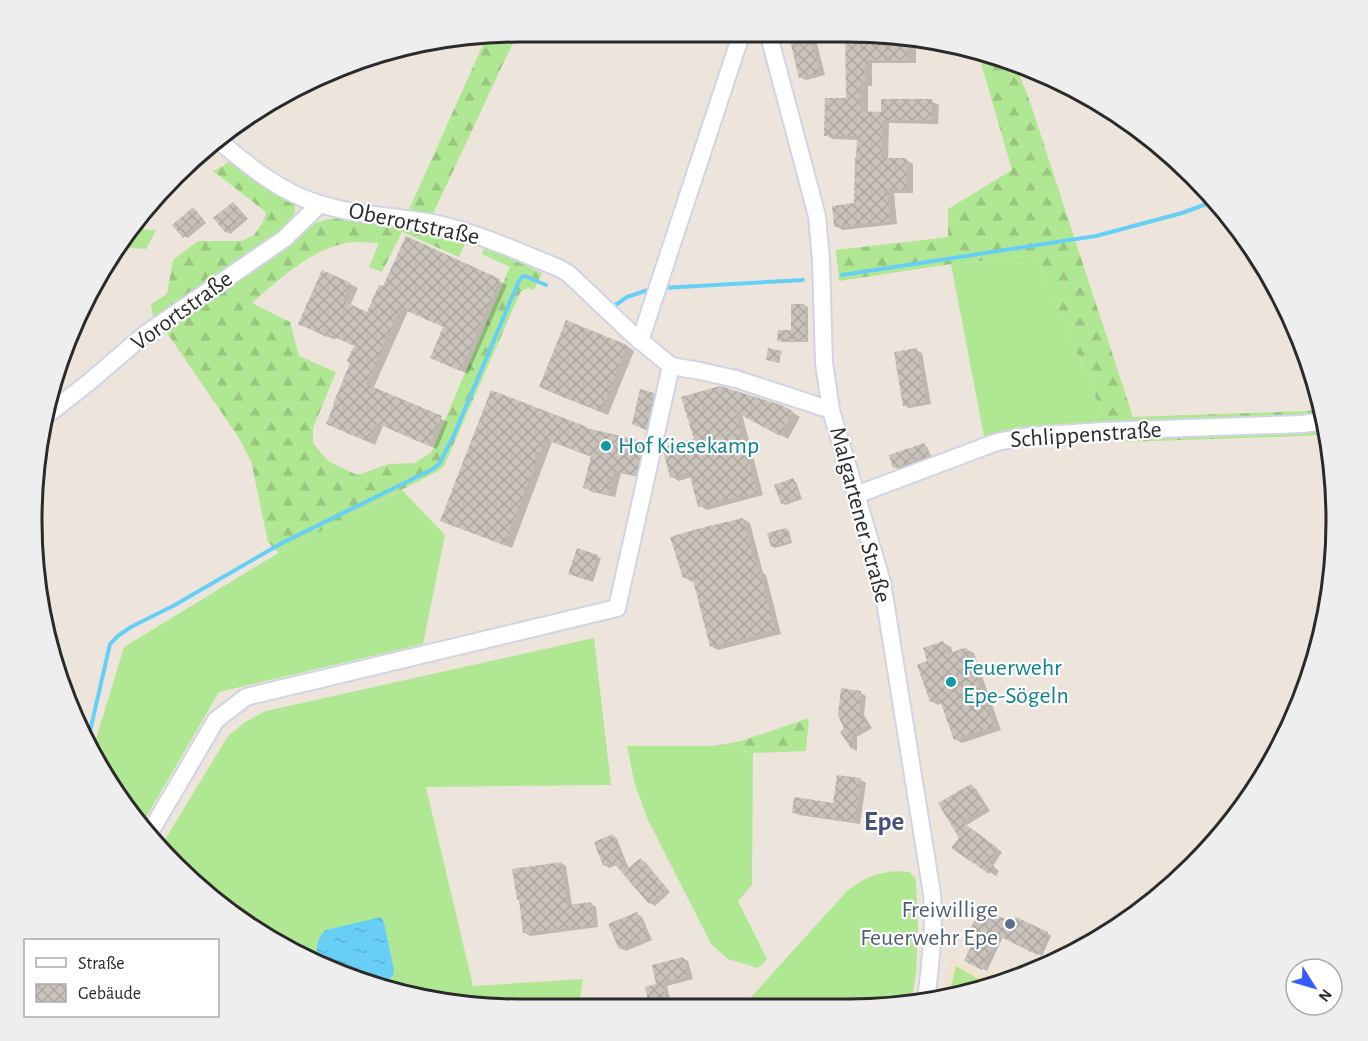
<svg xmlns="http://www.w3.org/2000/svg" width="1368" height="1041" font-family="'Alegreya Sans',sans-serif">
<defs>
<pattern id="forest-firs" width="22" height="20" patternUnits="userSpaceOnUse" patternTransform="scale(1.5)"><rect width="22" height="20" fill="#b0e793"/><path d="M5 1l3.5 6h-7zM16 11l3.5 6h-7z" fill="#98c67f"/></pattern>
<pattern id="water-ripples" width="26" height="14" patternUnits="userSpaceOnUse" patternTransform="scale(1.5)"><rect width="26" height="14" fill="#67cff6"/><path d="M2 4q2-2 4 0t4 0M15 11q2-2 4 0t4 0" fill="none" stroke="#5ab2d3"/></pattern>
<pattern id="building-cross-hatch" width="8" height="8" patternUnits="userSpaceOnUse" patternTransform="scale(1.5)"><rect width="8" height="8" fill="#c8c2ba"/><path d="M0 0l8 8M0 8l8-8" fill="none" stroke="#aca7a0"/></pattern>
</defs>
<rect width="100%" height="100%" fill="#ede5db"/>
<path fill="#f0e3c9" d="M951,959L985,977L989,969L1011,979L943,997Z"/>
<g fill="#b0e793">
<path d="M136,229L156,230L146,249L123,247Z"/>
<path d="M1035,255L1102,412L1109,423L1019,427L984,436L951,264Z"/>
<path d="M402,490L445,535L423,644L219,692L141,826L114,792L93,749L124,647L275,555Z"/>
<path d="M594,638L611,785L426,787L473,986L583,979L579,1005H456L363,983L360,982L388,980L393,976L394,970L384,922L317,943V962L276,944L175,867L160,848L228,736L245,722L266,711Z"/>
<path d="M627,746H714L753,753L752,885L738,901L767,959L758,968L728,959L711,944L647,818L634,781Z"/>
<path d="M898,871L910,872L916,880L918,930L916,974L911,1005H744L848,890C867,877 874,873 898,871Z"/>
<path d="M956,966L980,980L978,988L949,995Z"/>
</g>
<g fill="url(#forest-firs)">
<path d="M518,32L431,218L407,214L487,36Z"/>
<path d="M977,49L1016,67L1029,99L1133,417L1308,411L1322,408L1327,425L1328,434L1305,436L1122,442L1102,412L1035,255L951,264L839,281L836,250L948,237V209L1012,170Z"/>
<path d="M230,160L295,204V213L276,236L156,321L153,316L151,304L167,294L173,260L198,241H242L254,235L263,222L266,212L213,171L223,166Z"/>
<path d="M365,216L444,233L466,241L459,257L402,232L382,272L369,267L379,243C371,243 363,242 355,242C316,245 280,278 252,303L290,322L299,356L336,372L313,428V443L328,461L357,475L389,464L414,463L431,453L510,267L482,254L485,247L542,273L534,290L529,288L521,291L444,466L438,471L279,553L268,542L251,461L239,438L165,330L284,247L315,223L330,219Z"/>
<path d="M809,718L806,751L753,753L714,746L741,741Z"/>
<path d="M1280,744L1254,792L1222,831L1236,801L1265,755Z"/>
</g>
<path fill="url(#water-ripples)" d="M381,917L384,922L394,970L393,976L388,980L360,982L317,962C317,949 315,939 326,930Z"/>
<g fill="#0003">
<path d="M847,32L879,33L916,39V63H872V86H868V113H882L931,101L939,105L938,124L889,123L888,160H906L913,164V193H894L897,224L843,230L835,226L856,205L858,140L833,139L826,135L847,99Z"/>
<path d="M810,33L815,36L825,75L806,80L800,77Z"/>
<path d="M233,204L236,205L248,219L230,234L227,232Z"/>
<path d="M196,211L206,223L188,238L184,236Z"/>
<path d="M406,238L507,285L468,374L439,361L445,327L408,311L373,389L448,422L437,449L383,426L375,445L335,427L356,346L336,337L335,340L300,324L350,284L358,288L350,306L368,314L384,288Z"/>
<path d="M805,306L808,307V342H782L779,340L793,332Z"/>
<path d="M567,322L627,346L634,351L608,415L548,391Z"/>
<path d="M916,350L922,353L931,404L909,408L904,405Z"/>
<path d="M492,392L591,430L643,443L650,447L643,478L621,473L615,497L592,492L584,487L592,457L552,442L512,548L450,524Z"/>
<path d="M654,394L661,398L653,433L633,423Z"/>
<path d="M683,398L781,406L800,417L788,439L742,414L763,495L707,510L700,506L692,477L679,481L672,477L696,440Z"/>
<path d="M924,445L927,447L932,458L898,469L894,467Z"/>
<path d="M793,480L796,482L802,499L786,505L782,503Z"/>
<path d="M743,519L750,523L763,573L766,575L781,634L718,650L711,646L694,581L692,582L684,577Z"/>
<path d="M786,529L789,531L792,543L775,548L772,546Z"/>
<path d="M578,550L601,558L593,582L573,575Z"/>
<path d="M943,643L951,647L953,654L966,649L974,653L1001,730L962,743L955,739L942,703L938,705L931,701L929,662Z"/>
<path d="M861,693L866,696L864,715L872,728L857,737V751L853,749L842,732L846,730Z"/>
<path d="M861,780L866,783L860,824L799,815L794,812L834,804Z"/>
<path d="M971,785L976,789L990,811L965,826L1002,852L993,866L999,871L996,876L954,848L960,838L940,804Z"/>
<path d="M613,836L617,839L629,869L640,860L645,862L670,892L655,906L650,903L617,865L609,868L604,865Z"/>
<path d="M561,863L566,866L572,906L590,903L596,907L598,927L530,936L525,933Z"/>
<path d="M637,914L642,917L652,940L626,951L620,948Z"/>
<path d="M985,920L1013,925L1047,933L1051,936L1042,956L1003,937L987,971L966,960Z"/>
<path d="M683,958L688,961L693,979L667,986L671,1002L658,1005L650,1003L658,985Z"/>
<path d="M993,979L999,982L991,984Z"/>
</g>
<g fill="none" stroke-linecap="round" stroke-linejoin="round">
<g stroke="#67cff6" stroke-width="4">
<path d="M842,275L1096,236L1182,213L1215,201"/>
<path d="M662,288L803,280"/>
<path d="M614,306L627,297L651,289"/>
<path d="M88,740L110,644L119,635L131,627L173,606L282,543L433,469L439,464L454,435L518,283L522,277L525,276L546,285"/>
</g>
</g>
<g fill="url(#building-cross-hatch)">
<path d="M805,32H810L820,73L799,78L789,36Z"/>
<path d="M845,32L879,33L909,37V60H865V82H861V111L881,112V99H932L931,120H882L881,158H907L906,190H887L890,221L834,227L832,206L854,203L855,158H856L857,136H824L825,98H846Z"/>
<path d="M233,202L245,217L226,233L213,218Z"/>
<path d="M193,207L204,220L183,238L172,225Z"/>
<path d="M406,236L500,279L460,371L430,358L443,327L400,308L366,384L442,416L429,446L376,423L368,442L326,424L334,405L333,404L350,363L347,361L354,346L328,334L327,337L298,324L322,270L351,283L343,301L367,312L379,285L383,286Z"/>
<path d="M791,304H805V341H777L778,330H791Z"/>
<path d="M566,320L627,345L601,412L539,387Z"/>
<path d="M768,348L782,351L779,363L766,360Z"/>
<path d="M917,348L926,402L903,406L894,352Z"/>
<path d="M720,386L781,405L793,411L780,436L736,412L757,492L698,507L689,472L670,478L663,450L664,447L694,439L681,397Z"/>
<path d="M640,389L654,393L646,430L632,424Z"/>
<path d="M491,390L587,427L586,428L643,441L636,475L614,470L608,494L583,488L591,456L545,439L504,545L440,521Z"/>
<path d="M924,443L929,456L893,468L889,455Z"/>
<path d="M793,478L800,497L781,504L774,485Z"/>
<path d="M743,518L757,570L759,569L775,630L710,647L692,576L683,578L670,537L701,528Z"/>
<path d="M786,528L790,541L771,547L767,533Z"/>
<path d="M577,548L598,555L590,581L568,574Z"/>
<path d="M943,641L948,654L966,647L994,726L954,740L939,698L930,702L917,665L927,661L923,648Z"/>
<path d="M841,688L861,691L859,712L868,725L852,734V750L840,732L844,729L838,715Z"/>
<path d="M837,775L861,778L855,822L792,813L794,797L833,803Z"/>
<path d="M971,784L985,808L962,822L998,848L988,862L995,867L989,874L951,848L959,838L938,803Z"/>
<path d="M613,834L626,870L640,858L667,889L649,904L613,862L603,866L594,842Z"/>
<path d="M561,862L567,905L591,902L594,925L523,933L519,900H517L512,869Z"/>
<path d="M988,911L1013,923L1016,917L1048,932L1037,955L999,936L982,970L964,961L977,933L970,929L978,915L985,918Z"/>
<path d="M637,912L648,937L619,949L608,924Z"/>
<path d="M683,957L688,976L662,983L666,999L649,1004L645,987L656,984L652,965Z"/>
</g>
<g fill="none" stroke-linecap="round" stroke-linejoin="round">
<defs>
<g id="minor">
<path d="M768,32L817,216L821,260L824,363L831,410L882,582L932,894C935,931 930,965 926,1001"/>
<path d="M219,141C249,166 281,193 320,204C358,216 399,216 438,224C480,234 519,252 559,268L569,274L630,332L671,366L700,371L736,379L831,410"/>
<path d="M640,341L742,32"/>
<path d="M43,418L88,383L144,335L284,239L320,204"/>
<path d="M856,495L997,442L1029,436L1103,431L1302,424L1326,421"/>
<path d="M149,834L216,720L246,697L617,608L671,366"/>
</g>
</defs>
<use href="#minor" stroke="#d0d4e4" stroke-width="20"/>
<use href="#minor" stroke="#fff" stroke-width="16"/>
</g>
<g fill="#0f9aa8" stroke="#fff" stroke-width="2">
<circle cx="606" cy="446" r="6"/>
<circle cx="951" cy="682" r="6"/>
</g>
<circle fill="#5c6f8a" stroke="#fff" stroke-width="2" cx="1010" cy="924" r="6"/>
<g text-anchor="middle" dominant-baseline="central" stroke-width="4.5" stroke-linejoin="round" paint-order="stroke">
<g font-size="24" fill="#2a2a2a" stroke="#fff">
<text transform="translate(414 224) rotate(12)">Oberortstraße</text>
<text transform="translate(182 311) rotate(-36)">Vorortstraße</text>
<text transform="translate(1086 435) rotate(-4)">Schlippenstraße</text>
<text transform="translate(860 515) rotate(75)">Malgartener Straße</text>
</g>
<g font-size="24" fill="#0d838f" stroke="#fff" text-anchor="start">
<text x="618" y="446">Hof Kiesekamp</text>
<text x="963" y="668">Feuerwehr<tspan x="963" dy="28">Epe-Sögeln</tspan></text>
</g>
<g font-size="24" fill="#4e5e75" stroke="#fff" text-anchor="end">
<text x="998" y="910">Freiwillige<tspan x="998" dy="28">Feuerwehr Epe</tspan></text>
</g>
<g font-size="27" font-weight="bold" fill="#47517d" stroke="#fff">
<text x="884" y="821">Epe</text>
</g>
</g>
<path d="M0 0H1368V1041H0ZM520 42H848A478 478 0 0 1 1326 520V521A478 478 0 0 1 848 999H520A478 478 0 0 1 42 521V520A478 478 0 0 1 520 42Z" fill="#eee" fill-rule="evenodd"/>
<path fill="none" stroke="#2a2a2a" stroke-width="3" d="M520 42H848A478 478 0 0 1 1326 520V521A478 478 0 0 1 848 999H520A478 478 0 0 1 42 521V520A478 478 0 0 1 520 42Z"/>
<rect x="24" y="939" width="195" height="78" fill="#ffffff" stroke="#aaaaaa" stroke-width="1.5"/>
<rect x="36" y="958" width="30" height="9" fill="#ffffff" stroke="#aaaaaa" stroke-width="1.5"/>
<text x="78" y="969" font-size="18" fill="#2a2a2a">Straße</text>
<rect x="36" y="984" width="30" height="18" fill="url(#building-cross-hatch)" stroke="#aaaaaa" stroke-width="1.5"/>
<text x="78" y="999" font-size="18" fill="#2a2a2a">Gebäude</text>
<g transform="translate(1314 987) rotate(127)"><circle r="28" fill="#ffffff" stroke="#aaaaaa" stroke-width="1.5"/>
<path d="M0-4.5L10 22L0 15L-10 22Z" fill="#365aff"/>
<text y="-9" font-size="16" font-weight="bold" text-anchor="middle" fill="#2a2a2a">N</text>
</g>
</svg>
